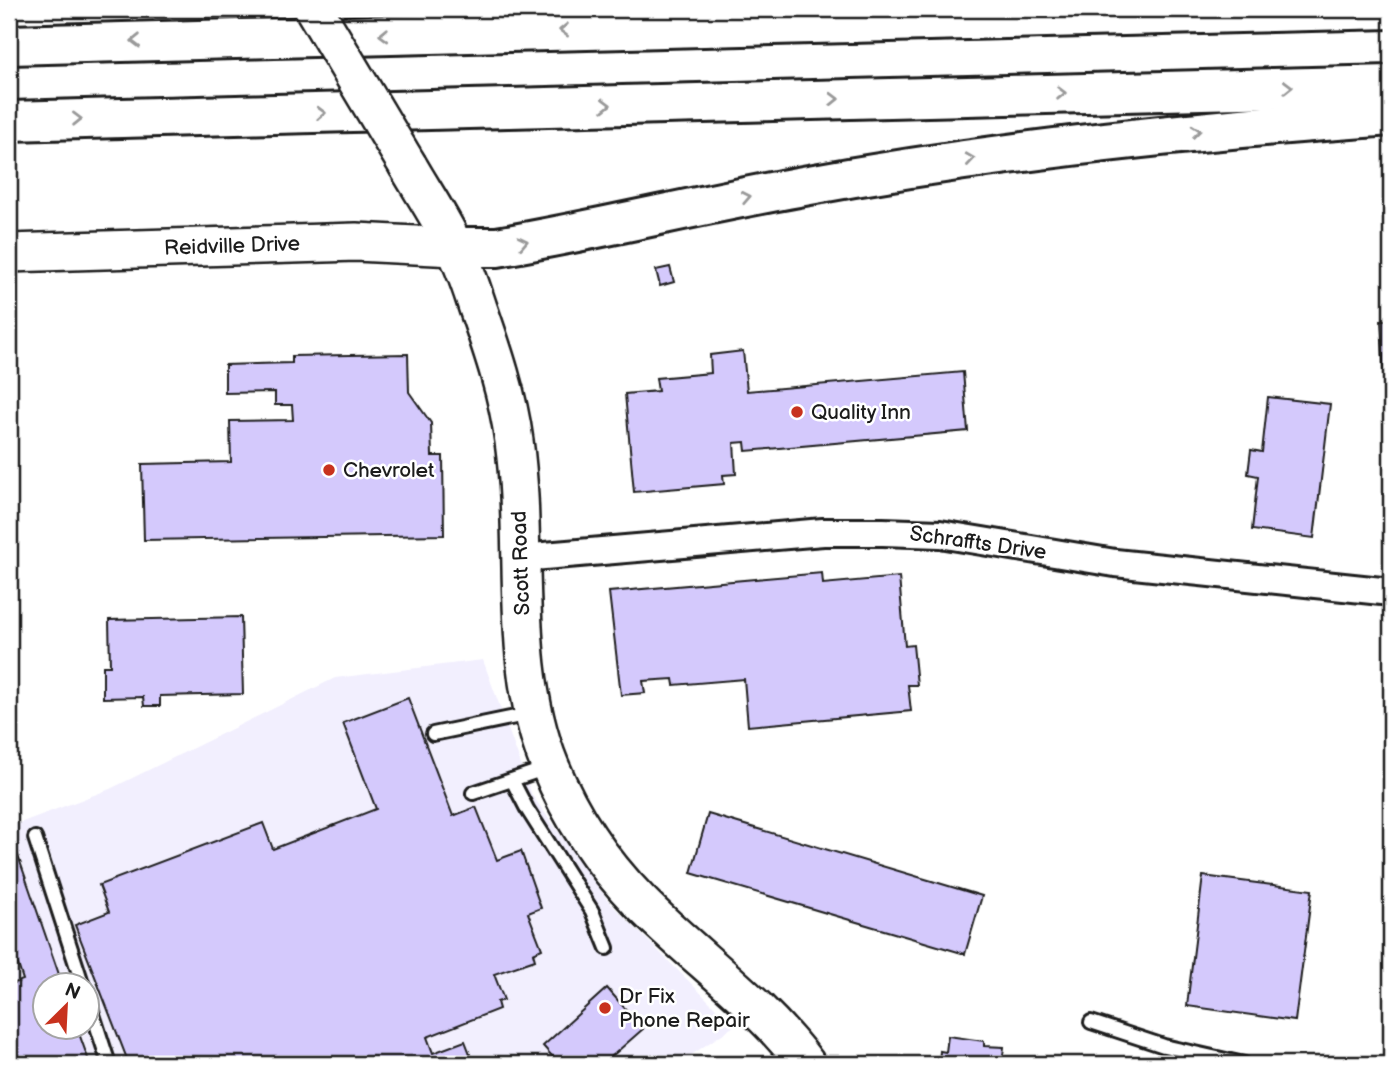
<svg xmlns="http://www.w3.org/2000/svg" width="1400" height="1073" font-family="'Balsamiq Sans',sans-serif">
<rect width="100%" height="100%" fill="#fff"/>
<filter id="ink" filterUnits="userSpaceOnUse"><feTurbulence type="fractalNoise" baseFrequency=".0143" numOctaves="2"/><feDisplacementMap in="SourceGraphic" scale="14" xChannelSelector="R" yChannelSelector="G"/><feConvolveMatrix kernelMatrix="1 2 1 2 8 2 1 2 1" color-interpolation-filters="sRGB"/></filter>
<g filter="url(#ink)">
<path fill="#f2effe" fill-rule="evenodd" d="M483,660L532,795L610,903L734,1026L678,1064H9V827L110,789L335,678ZM46,986H88V1028H46Z"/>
<g fill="#d4c9fc" stroke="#1c1c1c" stroke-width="2">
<path d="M670,267L674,282L660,286L656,270Z"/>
<path d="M1381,320H1391V418H1386Z"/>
<path d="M743,351L747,391L963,372L968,431L746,451L745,442L734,443L736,474L723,475L724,484L634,492L625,394L658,391L656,378L711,373L710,355Z"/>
<path d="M408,354L409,392L431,423L432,456H443L444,535L144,540L142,464L231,462L230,421L293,420L292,405H275V392L225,393V365L292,363V356Z"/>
<path d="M1268,397L1330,404L1314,538L1252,530L1258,476L1248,474L1251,450L1262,452Z"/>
<path d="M822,573L823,584L899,577L905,646L913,645L917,685H908L911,711L748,726L744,679L674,685L673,679L643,681L645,693L621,695L609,592Z"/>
<path d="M241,617L243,694L160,696V706H144L143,697L103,698V666H110L109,620Z"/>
<path d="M408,698L453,816L476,807L497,860L521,851L541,908L528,913L542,949L533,953L535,960L494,974L504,1000L497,1002L499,1009L427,1037L433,1053L465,1041L474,1064H129L75,925L109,912L99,885L263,823L273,849L376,809L343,723Z"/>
<path d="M708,814L982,896L965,954L691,873Z"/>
<path d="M16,850L63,986H46V1028H77L90,1064H9V985L23,980L9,937V852Z"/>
<path d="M1203,876L1312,890L1295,1021L1187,1006Z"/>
<path d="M607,988L643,1029L603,1064H559L543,1046Z"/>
<path d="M948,1036L984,1041V1046L1004,1047L1002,1064H939L940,1051L946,1052Z"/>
<path d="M1045,1059L1064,1061L1063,1064H1045Z"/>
</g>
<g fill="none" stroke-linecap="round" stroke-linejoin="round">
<defs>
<g id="lane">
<path d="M433,734L530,714"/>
<path d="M512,780L527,809L592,911L607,948"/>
<path d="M473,793L547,768"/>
<path d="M35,838L83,986"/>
<path d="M88,999L109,1064"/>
<path d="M1091,1022L1164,1046L1244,1064"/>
</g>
<path id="street" d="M521,558L823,532H883L940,534L1115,563L1391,592"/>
<g id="secondary">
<path d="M408,166C423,192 440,217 453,244C464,264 471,287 478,308C493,351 508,395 514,441C529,548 508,663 550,766C570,815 602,863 640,902C694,957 759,1001 806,1064"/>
<path d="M9,253L356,242L455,247"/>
</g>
<g id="highway">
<path d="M9,45L1391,9"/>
<path d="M9,121L1391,85"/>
<path d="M455,247H497C598,230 697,205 798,187C994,151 1192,130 1391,116"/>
</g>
</defs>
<use href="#lane" stroke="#1c1c1c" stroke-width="18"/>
<use href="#street" stroke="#1c1c1c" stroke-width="32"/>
<use href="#secondary" stroke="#1c1c1c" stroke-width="42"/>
<use href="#highway" stroke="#1c1c1c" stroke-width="44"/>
<use href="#lane" stroke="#fff" stroke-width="12"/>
<use href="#street" stroke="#fff" stroke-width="26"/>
<use href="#secondary" stroke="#fff" stroke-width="37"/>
<use href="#highway" stroke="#fff" stroke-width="38"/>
<defs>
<path id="secondary-bridge" d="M314,9L408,166"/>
</defs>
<use href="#secondary-bridge" stroke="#1c1c1c" stroke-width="42" stroke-linecap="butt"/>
<use href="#secondary-bridge" stroke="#fff" stroke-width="37"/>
</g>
<defs><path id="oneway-chevron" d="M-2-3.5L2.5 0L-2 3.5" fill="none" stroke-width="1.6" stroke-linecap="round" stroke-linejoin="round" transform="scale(1.75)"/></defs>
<g stroke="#999">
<use href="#oneway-chevron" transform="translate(564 30) rotate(179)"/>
<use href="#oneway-chevron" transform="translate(384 35) rotate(178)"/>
<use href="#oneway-chevron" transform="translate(136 41) rotate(179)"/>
<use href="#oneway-chevron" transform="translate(1288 87) rotate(-1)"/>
<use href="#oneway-chevron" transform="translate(1061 93) rotate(-1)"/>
<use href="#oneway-chevron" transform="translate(834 99) rotate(-1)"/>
<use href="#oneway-chevron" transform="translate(606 105) rotate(-1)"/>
<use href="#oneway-chevron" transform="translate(321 113) rotate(-2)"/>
<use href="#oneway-chevron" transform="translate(77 119) rotate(-1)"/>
<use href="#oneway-chevron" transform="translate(1196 131) rotate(-6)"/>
<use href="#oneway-chevron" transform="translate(970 159) rotate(-8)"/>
<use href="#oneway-chevron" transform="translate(746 197) rotate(-11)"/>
<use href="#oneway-chevron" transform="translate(523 242) rotate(-12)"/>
</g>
</g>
<g fill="#c8321e" stroke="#fff" stroke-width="2.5">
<circle cx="797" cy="412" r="7"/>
<circle cx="329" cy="470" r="7"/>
<circle cx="605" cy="1008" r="7"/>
</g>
<g text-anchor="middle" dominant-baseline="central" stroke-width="5" stroke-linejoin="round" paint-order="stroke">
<g font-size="21" fill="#1c1c1c" stroke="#fff">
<text transform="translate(232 246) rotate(-2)">Reidville Drive</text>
<text transform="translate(978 543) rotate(8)">Schraffts Drive</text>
<text transform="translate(521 563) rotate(-92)">Scott Road</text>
</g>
<g font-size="21" fill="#1c1c1c" stroke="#fff" text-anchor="start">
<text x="811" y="412">Quality Inn</text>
<text x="343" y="470">Chevrolet</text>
<text x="619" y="996">Dr Fix<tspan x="619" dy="24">Phone Repair</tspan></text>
</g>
</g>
<rect width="1400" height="1073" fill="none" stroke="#fff" stroke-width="35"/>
<rect x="18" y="18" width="1365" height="1038" fill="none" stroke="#1c1c1c" stroke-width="2.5" filter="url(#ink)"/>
<g transform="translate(66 1006) rotate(24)"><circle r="33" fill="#ffffff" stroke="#a4a4a4" stroke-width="2"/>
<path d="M0-5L12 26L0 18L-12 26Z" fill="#c8321e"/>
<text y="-10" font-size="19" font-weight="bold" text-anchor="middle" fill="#1c1c1c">N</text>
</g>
</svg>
